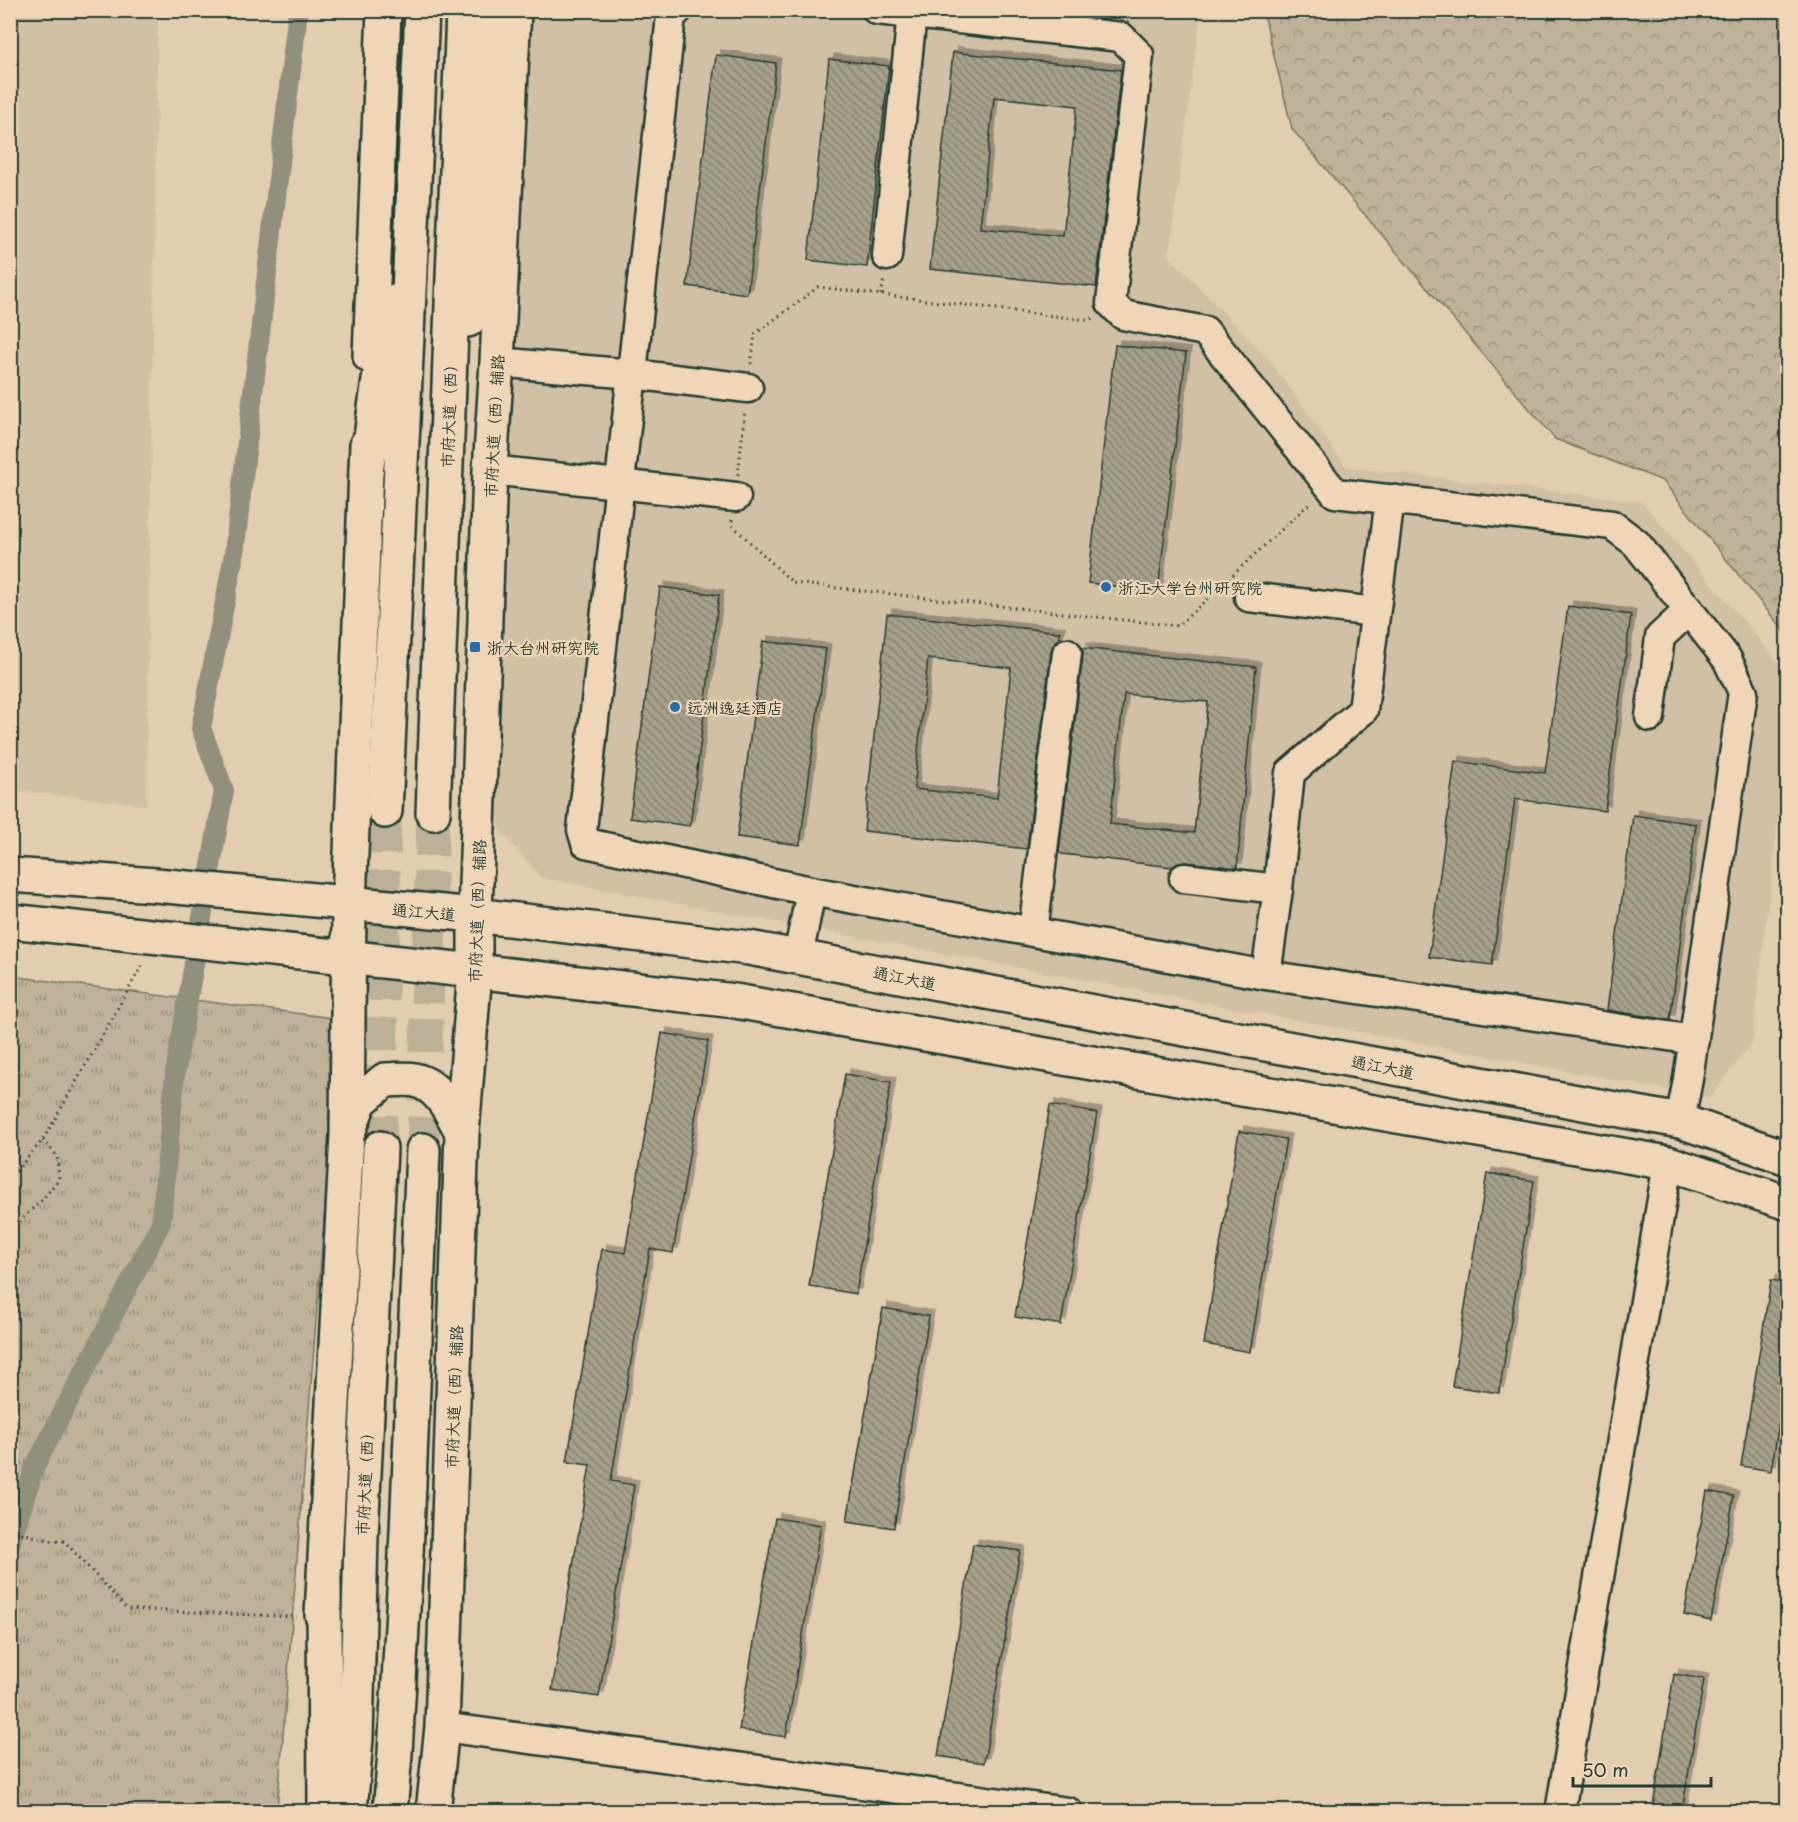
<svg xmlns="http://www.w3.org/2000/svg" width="1798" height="1822" font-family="'Playpen Sans','LXGW WenKai TC',sans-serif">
<defs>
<pattern id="forest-crowns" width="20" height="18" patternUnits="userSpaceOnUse" patternTransform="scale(1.5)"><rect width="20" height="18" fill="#bfb299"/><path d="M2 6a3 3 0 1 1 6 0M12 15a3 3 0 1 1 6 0" fill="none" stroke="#9b927e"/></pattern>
<pattern id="park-tufts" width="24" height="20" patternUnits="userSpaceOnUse" patternTransform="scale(1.5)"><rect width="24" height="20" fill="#bfb299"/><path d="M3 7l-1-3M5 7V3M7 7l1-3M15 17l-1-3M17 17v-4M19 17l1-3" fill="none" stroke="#9b927e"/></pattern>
<pattern id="building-back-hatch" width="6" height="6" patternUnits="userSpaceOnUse" patternTransform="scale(1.5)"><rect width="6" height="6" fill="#a6a089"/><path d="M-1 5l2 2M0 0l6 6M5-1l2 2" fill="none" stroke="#878471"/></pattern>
<filter id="shadow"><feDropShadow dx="5" dy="-5" stdDeviation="0" flood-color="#0004"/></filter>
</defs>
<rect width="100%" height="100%" fill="#e3cdaf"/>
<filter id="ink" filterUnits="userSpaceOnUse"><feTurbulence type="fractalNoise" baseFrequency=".0167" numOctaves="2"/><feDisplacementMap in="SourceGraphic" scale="12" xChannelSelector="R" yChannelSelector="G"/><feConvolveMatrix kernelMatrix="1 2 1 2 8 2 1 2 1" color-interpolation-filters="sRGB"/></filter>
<g filter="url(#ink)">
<g fill="#d1c0a4">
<path d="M11,10L158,11L146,805L11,790Z"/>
<path d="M1133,10L1200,19L1169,256L1272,363L1346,467L1642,502L1787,672V744L1752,1042L1710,1098L542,878L488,817L522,11Z"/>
</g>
<path fill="url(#forest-crowns)" stroke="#6f7866" stroke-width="1.5" d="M1263,11H1787V635L1663,481L1555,439L1292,129Z"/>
<path fill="url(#park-tufts)" stroke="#6f7866" stroke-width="1.5" d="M11,976L340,1019L277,1811L11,1812Z"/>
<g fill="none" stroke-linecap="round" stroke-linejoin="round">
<path stroke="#90907b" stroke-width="20" d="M10,1544L35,1466L161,1223L175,1074L224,790L201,728L234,554L298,10"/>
</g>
<g fill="url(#building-back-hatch)" stroke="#1f3d34" stroke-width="1.5" fill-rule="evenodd" filter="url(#shadow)">
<path d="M953,52L1121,70L1096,287L930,269ZM994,97L1077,106L1063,236L980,228Z"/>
<path d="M716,55L776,63L747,294L687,286Z"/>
<path d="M829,59L889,66L867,267L808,260Z"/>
<path d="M1115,345L1186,353L1158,591L1088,583Z"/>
<path d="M660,587L719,595L690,826L630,818Z"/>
<path d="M1568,606L1631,615L1605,811L1515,799L1492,965L1429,957L1455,761L1545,773Z"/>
<path d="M887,614L1060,632L1059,639L1054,644L1051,651L1027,849L864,831ZM928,659L1011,668L997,798L914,789Z"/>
<path d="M763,641L826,649L800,845L737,837Z"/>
<path d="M1082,648L1256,667L1237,868L1186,862L1178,863L1172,867L1062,854L1059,852L1083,655ZM1124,694L1208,702L1194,833L1110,824Z"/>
<path d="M1633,815L1696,824L1670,1020L1607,1010Z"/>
<path d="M662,1033L708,1041L673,1253L650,1249L611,1481L634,1485L599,1697L552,1690L590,1465L567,1462L602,1249L625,1253Z"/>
<path d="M845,1074L891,1082L856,1294L809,1286Z"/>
<path d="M1050,1105L1097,1113L1061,1325L1015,1317Z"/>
<path d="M1239,1131L1286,1139L1250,1352L1204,1344Z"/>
<path d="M1487,1173L1534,1181L1499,1393L1452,1386Z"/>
<path d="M1771,1280L1788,1283V1368L1771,1471L1741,1466Z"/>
<path d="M883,1308L929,1316L894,1528L847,1521Z"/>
<path d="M1707,1491L1734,1496L1711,1621L1684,1615Z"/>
<path d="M775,1518L821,1525L786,1737L739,1730Z"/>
<path d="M973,1544L1020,1551L984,1763L938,1756Z"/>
<path d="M1674,1674L1704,1679L1682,1812H1652Z"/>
</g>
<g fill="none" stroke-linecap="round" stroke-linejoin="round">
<g stroke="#bcb096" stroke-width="33" stroke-dasharray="33 16" stroke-linecap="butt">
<path d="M380,1148L385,811"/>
<path d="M423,1150L433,813"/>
</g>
<defs>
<g id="minor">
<path d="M678,10L671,16L582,830L586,843L811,891L1033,932"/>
<path d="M877,10L1121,37L1139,55L1111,303L1123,315L1205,331L1335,493L1612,525L1636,543L1727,659L1743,692L1688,1079L1680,1121"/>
<path d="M483,236L490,10"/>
<path d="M887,256L912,14"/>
<path d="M497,362L632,374L748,388"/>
<path d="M490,470L736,497"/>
<path d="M1249,597L1375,612"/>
<path d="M1067,653L1033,932L1266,975L1694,1040"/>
<path d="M1650,717L1660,637L1689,610"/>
<path d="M1184,878L1278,889"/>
<path d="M798,957L811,891"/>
<path d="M1266,975L1278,889L1290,773L1363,710L1390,499"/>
<path d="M442,1727L1068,1812"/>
<path d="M1560,1812L1668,1163"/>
</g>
<g id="major">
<path d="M370,356L384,10"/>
<path d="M10,875L156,885L475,915L749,948L1680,1121L1788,1158"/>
<path d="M10,921L475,971L735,1001L1668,1163L1788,1203"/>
<path d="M349,1130L360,1101L385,1080C394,1080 406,1078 415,1080C440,1086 451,1112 462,1132"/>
<path d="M322,1615L347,1134L349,904L367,444"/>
<path d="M433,1812L442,1727L462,1132L475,971V915L490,470L497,362L514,10"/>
</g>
<g id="highway">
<path d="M468,320L483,236"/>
<path d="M366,472L390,302"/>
<path d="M385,811L422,10"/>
<path d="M433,813L463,10"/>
<path d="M324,1586L325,1812"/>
<path d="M350,1812L356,1738L361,1536L380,1148"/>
<path d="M390,1812L395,1753L406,1555L423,1150"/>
</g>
</defs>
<use href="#minor" stroke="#1f3d34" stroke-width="33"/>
<use href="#major" stroke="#1f3d34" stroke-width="38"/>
<use href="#highway" stroke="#1f3d34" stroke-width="38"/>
<g stroke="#1f3d34" stroke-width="3" stroke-dasharray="1.5 4.5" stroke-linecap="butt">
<path d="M881,295L884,279"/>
<path d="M751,364L755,334L818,287L1087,320L1093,318"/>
<path d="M738,475L745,410"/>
<path d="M732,520L731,524L793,583L1178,626L1311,502"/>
<path d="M10,1172L16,1171L43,1140L144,962"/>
<path d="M10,1230L42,1200L59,1179L57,1156L43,1140"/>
<path d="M10,1530L52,1541H64L127,1609L297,1617"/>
</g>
<use href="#minor" stroke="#f0d6b7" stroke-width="28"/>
<use href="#major" stroke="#f0d6b7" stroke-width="33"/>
<use href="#highway" stroke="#f0d6b7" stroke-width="33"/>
</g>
</g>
<g fill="#1f6fb2" stroke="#f0d6b7" stroke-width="2">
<circle cx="1106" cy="587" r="6"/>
<rect x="469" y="641" width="12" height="12" rx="3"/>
<circle cx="675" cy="707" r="6"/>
</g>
<g text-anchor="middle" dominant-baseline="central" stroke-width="4.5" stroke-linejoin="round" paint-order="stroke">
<g font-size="16" fill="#1f3d34" stroke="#f0d6b7">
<text transform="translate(448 412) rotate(-88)">市府大道（西）</text>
<text transform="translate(493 426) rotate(-87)">市府大道（西）辅路</text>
<text transform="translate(424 911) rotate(5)">通江大道</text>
<text transform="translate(476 911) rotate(-88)">市府大道（西）辅路</text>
<text transform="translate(905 977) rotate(11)">通江大道</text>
<text transform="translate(1383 1066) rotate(11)">通江大道</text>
<text transform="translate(453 1397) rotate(-88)">市府大道（西）辅路</text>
<text transform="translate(364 1480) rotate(-87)">市府大道（西）</text>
</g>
<g font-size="16" fill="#1f3d34" stroke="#f0d6b7" text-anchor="start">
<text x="1118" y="587">浙江大学台州研究院</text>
<text x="487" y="647">浙大台州研究院</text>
<text x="687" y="707">远洲逸廷酒店</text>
</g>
</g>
<rect width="1798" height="1822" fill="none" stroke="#f0d6b7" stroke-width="36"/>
<rect x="18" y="18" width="1762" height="1786" fill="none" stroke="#1f3d34" stroke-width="2" filter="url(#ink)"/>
<path d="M1573 1777v9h138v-9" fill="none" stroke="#1f3d34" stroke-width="3"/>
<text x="1582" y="1777" font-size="18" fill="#1f3d34" stroke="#f0d6b7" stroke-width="4.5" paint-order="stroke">50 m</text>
</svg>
